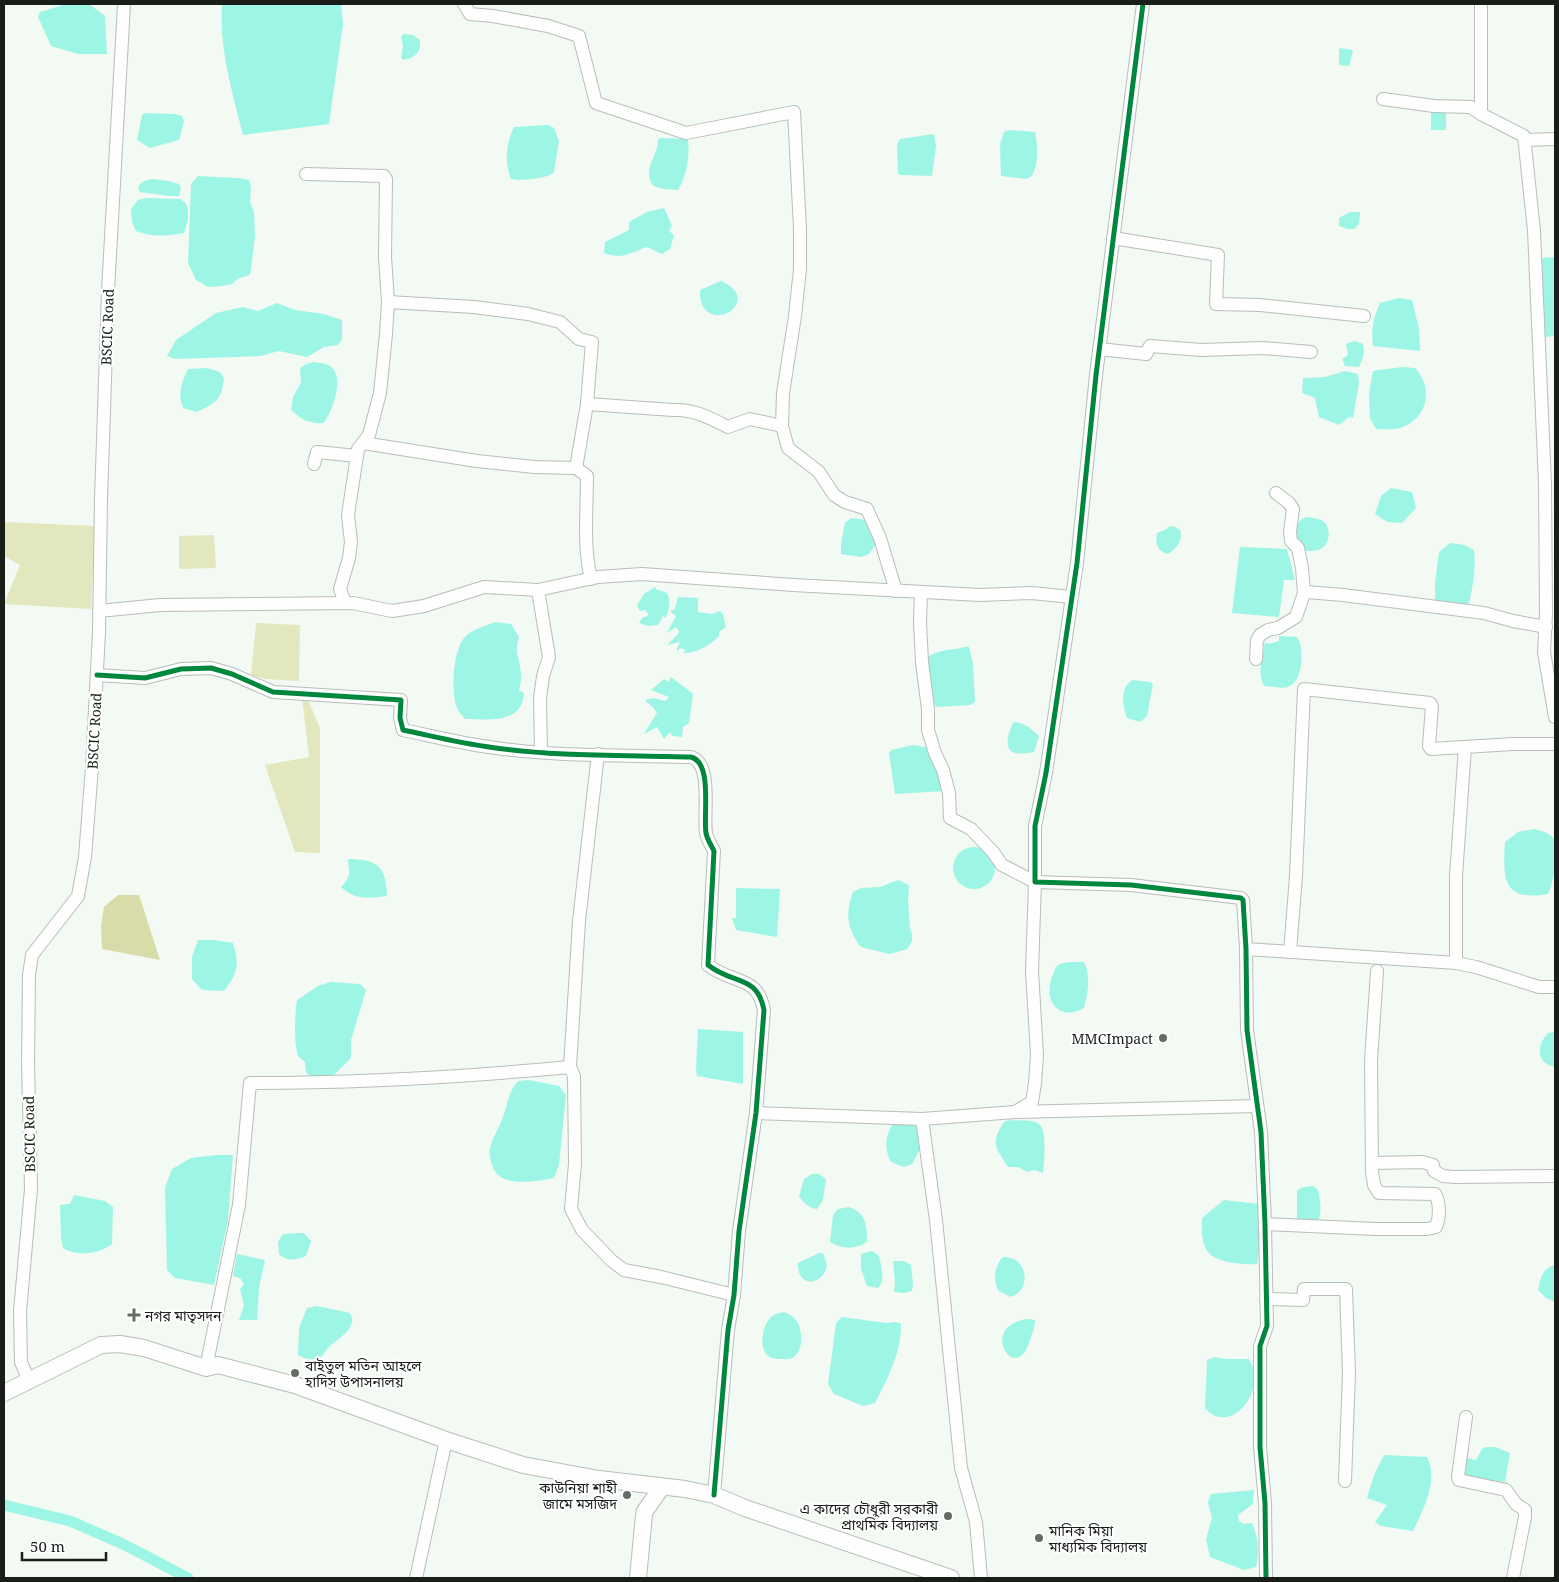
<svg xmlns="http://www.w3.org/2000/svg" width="1559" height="1582" font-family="'Noto Serif','Noto Sans Bengali',serif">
<rect width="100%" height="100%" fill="#f2faf3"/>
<g fill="#e3e7bd">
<path d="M4,522L95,526L91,609L4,604L20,565L4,556Z"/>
<path d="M214,535L216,568L179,569V536Z"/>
<path d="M256,623L300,625L299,681L265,679L251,675Z"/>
<path d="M302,698L308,700L320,728V853L295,852L265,765L309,757Z"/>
</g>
<path fill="#d8dca8" d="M118,895H139L160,960L102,949L101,926L104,907Z"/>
<g fill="#9df5e6">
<path d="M66,4H89L105,16L107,54H78L51,46L38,17L40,12Z"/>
<path d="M222,4H341L343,24L329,124L243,135C232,91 219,50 222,4Z"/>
<path d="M403,34L413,35L420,40C421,53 415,58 403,60L401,57L403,46L401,37Z"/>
<path d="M1339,48L1353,50L1349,66L1339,65Z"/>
<rect x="1431" y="110" width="15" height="20"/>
<path d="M145,113L174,114L182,116L184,121L179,140L150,148L137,140L142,115Z"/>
<path d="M548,125L554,128L559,141L554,172C548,179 520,181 511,179C504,161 506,144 514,127Z"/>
<path d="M1009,130L1035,132C1038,148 1039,161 1032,176L1026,179L1001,176L1000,144L1004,132Z"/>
<path d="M934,134L936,146L932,176L900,175L898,173L897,144L900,139Z"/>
<path d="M662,138L688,139C690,156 687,175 678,190L664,189L653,186C642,166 658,158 658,139Z"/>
<path d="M198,176L238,178L249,180L251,188L250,202L254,212L255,237L250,275L239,278L232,284L222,286L208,287L196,280L188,263L191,184Z"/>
<path d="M153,179L169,181L179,184L181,188L179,196H169L140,192L138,188C140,181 147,180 153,179Z"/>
<path d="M146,198L180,199L185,202L188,209V220L184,233C168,236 151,237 136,231L132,222L131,209L138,200Z"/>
<path d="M664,208L672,226L669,231L674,235L670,249L662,254L647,247C630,253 622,260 604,253L605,242L629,230V222L647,212Z"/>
<path d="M1350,212H1360L1359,224L1354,229H1347L1339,226V218Z"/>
<path d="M1555,257V336L1545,337L1541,258Z"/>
<path d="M721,281C769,302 698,341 700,290Z"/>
<path d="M1399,298L1412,300L1419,329L1420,351L1373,346C1371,330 1373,317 1380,303Z"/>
<path d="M277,303L295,310L324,314L342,320V339L338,345L324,347L307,357L279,351L260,356L175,359L167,356L176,340L216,313L243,307L258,311Z"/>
<path d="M1355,341L1363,344C1365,353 1363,359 1359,367L1345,366L1342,359L1348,355L1346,344Z"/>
<path d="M314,362C319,363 325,363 330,366C346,377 332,411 324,423C309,424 302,420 291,410L293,397L301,383L300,368L306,364Z"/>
<path d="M1402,367L1415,368C1434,388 1428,419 1400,428C1393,430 1383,429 1376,429L1370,418L1369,393L1373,371Z"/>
<path d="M207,368L220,372L224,378C222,399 216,403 197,412L183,408C177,394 182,382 188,369Z"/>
<path d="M1345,371L1358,374L1359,383L1353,418L1349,417L1339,425L1319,417L1315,398L1302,393L1303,378L1325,377Z"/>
<path d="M1391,488L1412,492L1416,508L1402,523L1387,522L1375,514L1381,496Z"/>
<path d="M1306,517C1312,518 1321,518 1325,523C1332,531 1329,547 1318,550C1314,551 1310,551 1306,551C1295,542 1290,524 1306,517Z"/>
<path d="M851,518L868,520L876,544L869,554L861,557L841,554V544L845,523Z"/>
<path d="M1173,526L1180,530C1184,540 1176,549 1168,554C1157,551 1155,544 1157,533L1167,529L1168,527Z"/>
<path d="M1450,543L1464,545L1474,550C1476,568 1473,588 1468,606H1443L1435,600V583L1439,552Z"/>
<path d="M1240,547L1287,549L1295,580H1284L1279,617L1232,613Z"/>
<path d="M655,587L657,590C674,591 670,606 666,618L663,616L658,625L649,626L639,623L642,618L649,615L645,610L640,611L637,605L644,594Z"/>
<path d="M678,597L698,598V612L712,614L720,611L723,614L726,627L719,632V636C710,645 696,654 683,653L686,650L681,648L677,651V648L680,642L667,645L678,634L679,631L676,627L667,633L676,616L670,611L675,609Z"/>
<path d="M495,622L511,624L519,637C514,653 520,659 521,674C522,679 520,685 519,690L524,693C522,725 488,719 465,719C463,716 459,713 458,710C450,694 453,652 464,638C470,630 486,626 495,622Z"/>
<path d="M1279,636L1297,637C1305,648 1303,682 1288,687C1281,689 1271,686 1264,686C1257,672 1262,657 1265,642L1269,644L1279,641Z"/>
<path d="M964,647H969L973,663L975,702L970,705L937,707C926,695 928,673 928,657C938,649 951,651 964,647Z"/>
<path d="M671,677L693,694L689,723L683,727L682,737L672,736L670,732L664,739L657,727L644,734L657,713C654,707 649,705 645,700L654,698L665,701L669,697L651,690L664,679L669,682Z"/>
<path d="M1133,680L1150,682L1153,684L1147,716L1140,722L1127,718C1123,705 1119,688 1133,680Z"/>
<path d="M1014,722C1026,723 1030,728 1039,736L1034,752C1028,753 1019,755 1013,752C1003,748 1009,729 1014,722Z"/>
<path d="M912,745L932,748L944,791L895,794L889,753L891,750Z"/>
<path d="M1534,829C1542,831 1551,833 1555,841C1555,860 1556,876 1548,894C1502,902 1503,878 1505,842L1518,832Z"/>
<circle cx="974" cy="868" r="21"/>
<path d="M348,859C378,859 386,867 387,896C369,898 356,901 341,887C352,876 349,873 348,859Z"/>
<path d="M898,880L909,885L908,901L910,928L912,934V941L907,949L890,954L861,947C847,929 845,913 853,892L861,888L880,887Z"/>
<path d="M736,888L780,889L777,937L736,930L732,918H736Z"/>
<path d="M198,940H213L233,943C240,966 237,973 224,991L202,990L192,979V957Z"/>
<path d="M1084,962C1091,975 1088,994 1084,1008C1059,1022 1043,1001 1052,977C1054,974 1054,969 1057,966C1061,961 1077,962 1084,962Z"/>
<path d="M331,982L360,984L366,990L351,1040V1058L333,1076L310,1077L306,1072L305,1062C304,1061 300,1058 299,1057C293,1047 295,1011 297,1000L318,986Z"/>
<path d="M698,1029L743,1032V1084L697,1076L696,1069Z"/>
<path d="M1555,1032V1067C1536,1063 1536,1046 1548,1033Z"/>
<path d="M529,1080L559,1086L566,1095L559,1165L554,1178C533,1182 495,1189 491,1161C490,1157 489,1153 490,1149C492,1138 498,1130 502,1120C507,1107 508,1092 518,1081Z"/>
<path d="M1012,1120C1020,1121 1034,1119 1040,1125C1047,1132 1044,1163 1043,1173L1034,1170L1027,1172L1018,1167H1008C995,1147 990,1142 1005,1121Z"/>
<path d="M905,1121L917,1127L920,1149L912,1164L904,1167L891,1162C884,1150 885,1135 893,1124Z"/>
<path d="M216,1155H233L228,1220L214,1285L175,1278L167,1270L165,1188L172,1169L191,1158Z"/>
<path d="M812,1174H819L826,1179L823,1200L817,1209C808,1208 804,1203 799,1196L804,1179Z"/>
<path d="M1313,1186L1318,1190C1320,1200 1323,1214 1317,1223L1297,1222V1191C1301,1186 1307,1187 1313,1186Z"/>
<path d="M74,1195L105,1201L113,1207L112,1244C99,1254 77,1257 63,1248L61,1238L60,1205L70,1204Z"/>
<path d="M1224,1200L1259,1204C1258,1224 1261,1244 1257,1264C1243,1265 1213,1263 1206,1249C1201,1240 1202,1228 1202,1218Z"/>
<path d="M849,1207C866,1213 867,1226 867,1242C854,1250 843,1249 830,1242L833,1215L838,1209Z"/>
<path d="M297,1233H304L311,1241L306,1256C296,1260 287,1262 279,1254L278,1242L283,1234Z"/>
<path d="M872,1251L879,1256C881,1266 886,1280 878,1288L867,1286L861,1269V1254Z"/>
<path d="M819,1253H823C825,1258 828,1264 826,1269C820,1286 797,1287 798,1263Z"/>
<path d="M237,1254L265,1260L259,1288L257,1320H239L244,1306L240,1289L244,1284L240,1278L233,1276Z"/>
<path d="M1003,1257C1008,1257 1014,1258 1018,1262C1030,1274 1025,1293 1010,1297C1007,1295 1002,1293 999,1291C992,1281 995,1265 1003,1257Z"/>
<path d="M893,1261H904L911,1265L913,1284L912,1291L904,1293L894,1292L895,1282Z"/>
<path d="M1555,1265V1302L1546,1298L1538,1290C1541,1277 1542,1269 1555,1265Z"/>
<path d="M317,1306L350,1313C359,1328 337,1339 328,1348C324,1352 323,1357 317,1359C310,1361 304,1358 298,1355L299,1328L307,1308Z"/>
<path d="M784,1312C788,1314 792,1315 794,1318C802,1325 803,1342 799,1350C796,1357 791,1360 784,1359C780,1359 775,1359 772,1358C757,1353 762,1327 770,1318C774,1314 779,1313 784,1312Z"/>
<path d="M842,1317L886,1323L896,1322L901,1324C901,1354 888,1377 875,1403L863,1406L834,1394L828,1384L836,1323Z"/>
<path d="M1028,1319L1035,1320C1035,1329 1031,1335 1029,1343C1015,1385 977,1325 1028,1319Z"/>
<path d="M1215,1357L1226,1359H1249C1250,1362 1253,1366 1254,1370C1259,1391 1240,1424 1215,1416C1211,1414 1208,1411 1205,1408L1207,1360Z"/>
<path d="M1486,1447H1495L1510,1453L1505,1482L1459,1476L1463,1457L1476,1460L1482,1449Z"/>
<path d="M1384,1455L1427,1457C1439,1482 1423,1509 1413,1531L1381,1526L1375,1522L1387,1505L1367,1498L1374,1475Z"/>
<path d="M1254,1490L1253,1504L1238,1515L1239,1521L1244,1524L1252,1523C1258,1536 1260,1553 1256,1567L1244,1570L1210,1557L1206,1539L1212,1518L1208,1502L1211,1494Z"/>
</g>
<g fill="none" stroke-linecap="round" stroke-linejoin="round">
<path stroke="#9df5e6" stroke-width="11" d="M4,1505L70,1521L125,1545L188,1578"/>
<defs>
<g id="minor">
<path d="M464,4L470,14L493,16L548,26L579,36L596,103L686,133L794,112L800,229V269L795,316L783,393L782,426L788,448L819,472L834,495L845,502L867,509L880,538L896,591"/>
<path d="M1143,4L1096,375L1077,563L1046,773L1035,826V882L1131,885L1241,898L1243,900L1246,949L1247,1030L1261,1132L1265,1224L1267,1326L1260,1346V1447L1265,1503L1266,1578"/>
<path d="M1481,4V114L1524,136L1534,231L1545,483L1546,614L1544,652L1555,717"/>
<path d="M1383,99L1434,106L1471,107L1481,114"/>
<path d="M1525,140L1555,139"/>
<path d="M306,174L384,176L386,179L385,257L388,302L386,334L380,393L369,435L358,449L348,515L351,542L349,558L340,589L345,603"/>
<path d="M1113,238L1218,255L1216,304L1260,305L1364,316"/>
<path d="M388,302L474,307L528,314L560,322L579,339L592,342L587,404"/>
<path d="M1099,349L1146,354L1150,346L1201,350L1263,348L1311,352"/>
<path d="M363,443L477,461L534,467L576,468L587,476C587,509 583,547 591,579"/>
<path d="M314,464L317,452L357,456"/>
<path d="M576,468L587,404L673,410C694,409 710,418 728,427L750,419L782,426"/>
<path d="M1276,493L1289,503L1293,509L1290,531L1291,541L1298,548L1302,568L1304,593"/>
<path d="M538,590L549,657L543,676L540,698L541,752"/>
<path d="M921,592L920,622L922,662L928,709V730L935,753L943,770L949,793L950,818L971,829L993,852L1002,865L1035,882L1032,971L1037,1055L1035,1083L1032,1102L1015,1112"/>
<path d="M99,611L160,605L353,603L392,611L424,606L484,587L538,590L598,577L642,574L793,585L980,595L1032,593L1071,597"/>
<path d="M1256,659L1257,640L1260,635L1268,630L1278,628L1296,617L1304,593L1307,592L1343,595L1484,613L1513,621L1546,627"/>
<path d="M97,675L145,678L181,669L211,668L232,674L273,692L401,700L400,718L403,730C432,736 460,743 489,747C555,757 624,755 691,757C713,763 703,814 706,833C707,839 711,845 714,851L708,965C733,985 757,974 764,1010L756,1113L739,1231L734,1295L728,1330L714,1495"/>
<path d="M1246,949L1456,963L1476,967L1539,987H1555"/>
<path d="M1290,952L1296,876L1304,689L1430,703L1432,706L1429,746L1431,749L1513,744H1555"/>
<path d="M1456,963V876L1465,747"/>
<path d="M570,1067L579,921L598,754"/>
<path d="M756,1113L922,1119L1015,1112L1257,1106"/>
<path d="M922,1119L936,1220L961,1468L976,1522L981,1578"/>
<path d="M1372,1163L1423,1162L1433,1165L1434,1171L1443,1176L1455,1177L1555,1176"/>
<path d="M1265,1224L1376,1229H1427L1436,1227C1440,1218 1440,1202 1435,1194L1379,1193L1374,1185L1372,1172L1371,1061L1377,971"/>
<path d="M1266,1299L1303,1300L1304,1289H1346L1349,1373L1345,1481"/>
<path d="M206,1368L239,1205L250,1083C357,1083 463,1077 570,1067L574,1076L575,1164L571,1209L582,1230L612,1261L624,1270L661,1277L734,1295"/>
<path d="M29,1381L21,1362L20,1311L31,1189L28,1063L29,975L32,955L78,896L85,857L92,767L99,632L101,499L108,291L124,4"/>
<path d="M1466,1417L1458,1477L1459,1480L1506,1490L1516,1504L1525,1510V1517L1513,1578"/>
<path d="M416,1578L446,1440"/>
</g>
<g id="tertiary">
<path d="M4,1393L101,1345L120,1344L144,1348L206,1368L218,1365L295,1385L446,1440L523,1465L599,1479L685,1489L714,1495L745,1508L951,1578"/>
<path d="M638,1578L644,1515L645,1511L662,1487"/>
</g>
</defs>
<use href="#minor" stroke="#b8beb8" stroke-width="14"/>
<use href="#tertiary" stroke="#b8beb8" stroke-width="18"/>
<use href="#minor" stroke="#fdfefd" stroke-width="12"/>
<use href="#tertiary" stroke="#fdfefd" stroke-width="16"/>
<defs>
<g id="cycleway">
<path d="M1143,4L1096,375L1077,563L1046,773L1035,826V882L1131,885L1241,898L1243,900L1246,949L1247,1030L1261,1132L1265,1224L1267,1326L1260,1346V1447L1265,1503L1266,1578"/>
<path d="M97,675L145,678L181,669L211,668L232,674L273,692L401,700L400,718L403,730C432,736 460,743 489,747C555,757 624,755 691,757C713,763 703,814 706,833C707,839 711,845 714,851L708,965C733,985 757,974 764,1010L756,1113L739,1231L734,1295L728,1330L714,1495"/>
</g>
</defs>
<use href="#cycleway" stroke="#fff" stroke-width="8"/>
<use href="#cycleway" stroke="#00873e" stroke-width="5"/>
</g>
<g fill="#656b65" stroke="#fff" stroke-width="2">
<circle cx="1163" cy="1038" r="5"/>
<path d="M131.5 1307.5h5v5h5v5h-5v5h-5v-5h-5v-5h5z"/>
<circle cx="295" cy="1373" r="5"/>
<circle cx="627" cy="1495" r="5"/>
<circle cx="948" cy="1516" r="5"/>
<circle cx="1039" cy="1538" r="5"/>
</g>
<g text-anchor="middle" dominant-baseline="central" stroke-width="4.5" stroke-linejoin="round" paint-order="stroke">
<g font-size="14" fill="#191e19" stroke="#fff">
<text transform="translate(107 327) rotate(-88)">BSCIC Road</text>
<text transform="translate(94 731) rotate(-87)">BSCIC Road</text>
<text transform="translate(29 1134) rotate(-91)">BSCIC Road</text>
</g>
<g font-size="14" fill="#191e19" stroke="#fff" text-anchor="end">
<text x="1153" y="1038">MMCImpact</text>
<text x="145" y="1315" text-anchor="start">নগর মাতৃসদন</text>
<text x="305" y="1365" text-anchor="start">বাইতুল মতিন আহলে<tspan x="305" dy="16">হাদিস উপাসনালয়</tspan></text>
<text x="617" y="1487">কাউনিয়া শাহী<tspan x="617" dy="16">জামে মসজিদ</tspan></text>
<text x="938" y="1508">এ কাদের চৌধুরী সরকারী<tspan x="938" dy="16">প্রাথমিক বিদ্যালয়</tspan></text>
<text x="1049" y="1530" text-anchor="start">মানিক মিয়া<tspan x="1049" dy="16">মাধ্যমিক বিদ্যালয়</tspan></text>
</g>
</g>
<rect width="1559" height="1582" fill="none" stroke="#191e19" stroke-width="10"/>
<path d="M22 1552v8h84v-8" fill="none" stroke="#191e19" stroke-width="2.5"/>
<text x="30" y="1552" font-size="15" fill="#191e19" stroke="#ffffff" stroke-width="4" paint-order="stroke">50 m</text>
</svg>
